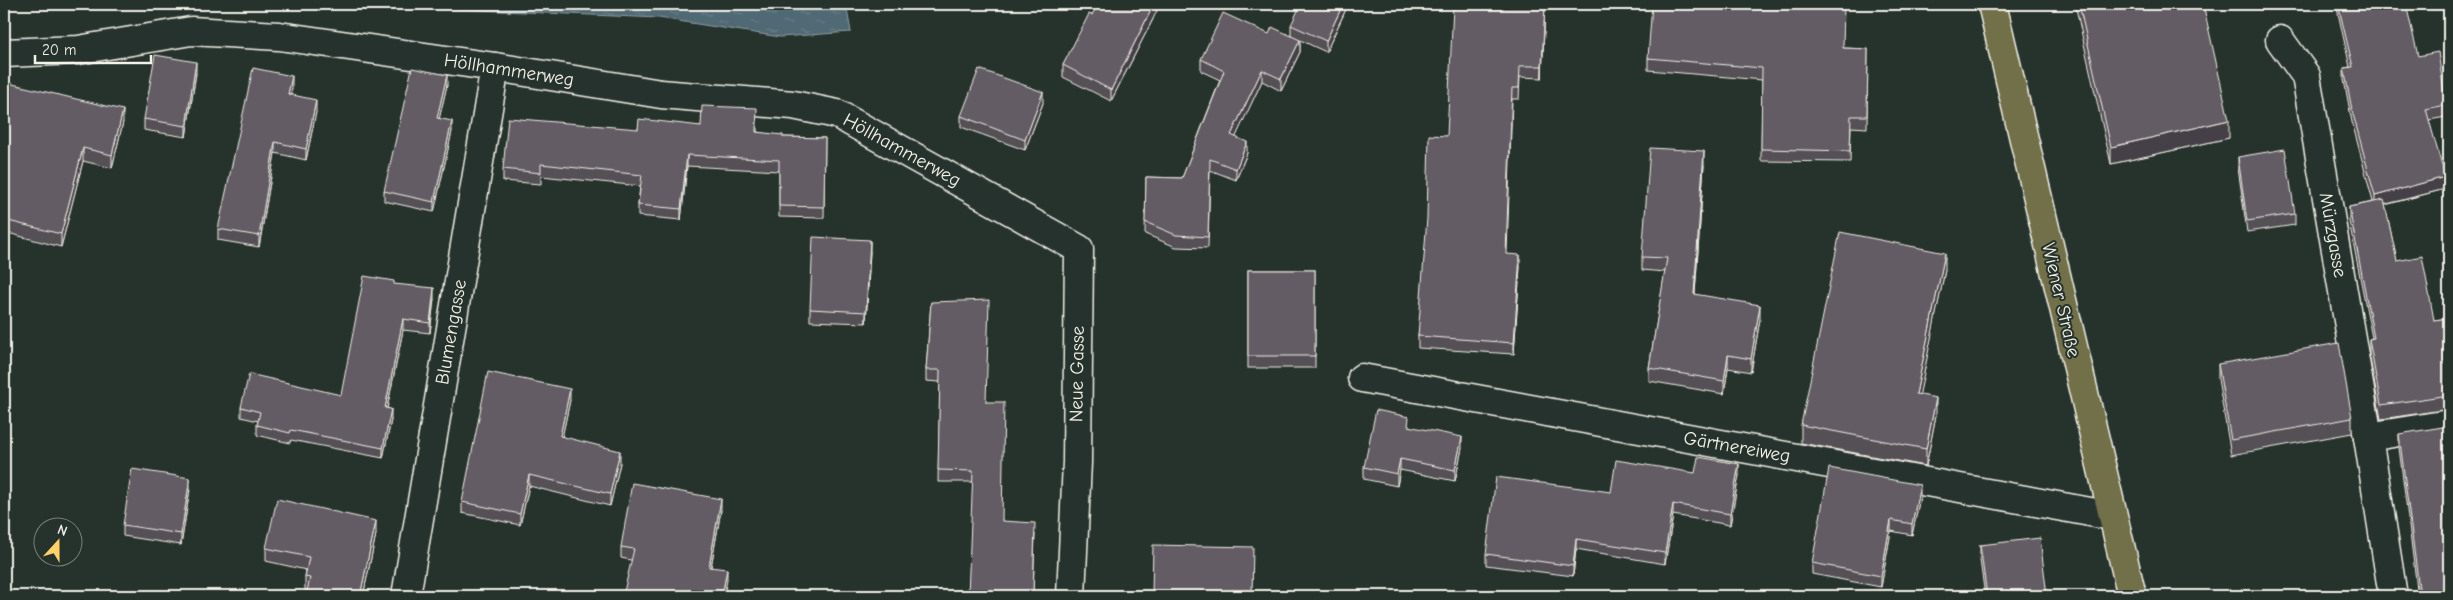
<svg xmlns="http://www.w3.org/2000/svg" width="2453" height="600" font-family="'Comic Neue',sans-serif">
<defs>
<pattern id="water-ripples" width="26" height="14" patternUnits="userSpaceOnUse" patternTransform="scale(1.25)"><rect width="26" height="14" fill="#506974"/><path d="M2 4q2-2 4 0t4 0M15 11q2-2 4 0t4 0" fill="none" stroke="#6a7f88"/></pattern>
</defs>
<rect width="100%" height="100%" fill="#26332d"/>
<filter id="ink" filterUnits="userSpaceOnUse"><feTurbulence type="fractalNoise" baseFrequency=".02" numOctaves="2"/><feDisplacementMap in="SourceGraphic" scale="10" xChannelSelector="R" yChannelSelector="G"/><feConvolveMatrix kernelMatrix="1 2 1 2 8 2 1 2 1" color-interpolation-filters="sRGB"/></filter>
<g filter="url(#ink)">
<path fill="url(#water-ripples)" stroke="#929fa2" d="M341,4H846L851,32L780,37L659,18Z"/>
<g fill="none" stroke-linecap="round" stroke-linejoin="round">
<defs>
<g id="minor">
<path d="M2280,40L2306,76L2368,437"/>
<path d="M4,53L78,50L191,31L279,36L495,67L661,94L793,105L837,114L1079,249L1077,462L1071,596"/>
<path d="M1362,378L2112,516"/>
<path d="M406,596L495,67"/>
<path d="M2393,596L2368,437L2449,424"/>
</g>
<path id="major" d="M1992,4L2132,596"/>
</defs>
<use href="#minor" stroke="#f4f1e8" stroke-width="31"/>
<use href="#major" stroke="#f4f1e8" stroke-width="31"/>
<use href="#minor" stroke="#26332d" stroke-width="28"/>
<use href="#major" stroke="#716f4a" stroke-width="28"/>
</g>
<g fill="#554f57" stroke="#f4f1e8">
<path d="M1347,4V7L1326,52L1300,40V52L1281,91L1262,81L1235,137L1247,153L1236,180L1210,170L1208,248L1176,247L1145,234L1146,177L1182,178L1220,80L1201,71V59L1269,34L1291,36V25Z"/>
<path d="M1545,4L1542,78L1520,77L1519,99H1512L1507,254L1520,266L1514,354L1418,348V336L1447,136L1504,8Z"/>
<path d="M2075,4H2203L2229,138L2111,164Z"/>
<path d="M2336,4H2389V7L2446,105V117L2429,120L2445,189L2385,205L2397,261L2434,320L2449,318V409L2381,419L2369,353V339L2372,338L2349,221V207L2373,202L2352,122L2344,80V68L2350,67Z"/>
<path d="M1092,15L1153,19L1111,101L1063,77V65Z"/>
<path d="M1844,48L1868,49L1867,128L1851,127L1850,162L1761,161L1762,80L1648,70V58Z"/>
<path d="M196,73L186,137L144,130V119Z"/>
<path d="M4,82L123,122L112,168L83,161L61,247L4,232Z"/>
<path d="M447,85L439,119L452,131L434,212L384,201V191Z"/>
<path d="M292,88L290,94L316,112L306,160L275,153L259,247L218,240V229Z"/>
<path d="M1043,103L1025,150L961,127V116Z"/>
<path d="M757,120V132L783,137L825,138L824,218L779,217V171L687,166L681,220L638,216V205L640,186L541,176V184L503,181V169L638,129L701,126Z"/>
<path d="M2238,157L2295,214V225L2247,232L2238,168Z"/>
<path d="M1704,165L1695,294L1760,319L1751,372L1728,368L1724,394L1649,381V368L1665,272L1642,270V257Z"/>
<path d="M870,251L866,323L810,321V309Z"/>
<rect x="1248" y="270" width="67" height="98"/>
<path d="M1945,270L1919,395L1936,415L1926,466L1801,443V425Z"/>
<path d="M394,284L434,299L430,333L403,330L387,409L391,420L383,458L291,440L290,443L257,435V425L258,421L241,417V407L341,395Z"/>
<path d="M931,302L986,402L1002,521L1035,534L1033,596L973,482H938L940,382L926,381V370Z"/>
<path d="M2218,364L2352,418V433L2231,455L2218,379Z"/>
<path d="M570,400L562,437L620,463L610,506L529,486L520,525L462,513V502Z"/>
<path d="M1409,426L1462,448L1455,481L1400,470L1397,486L1364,479V467Z"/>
<path d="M2399,434L2449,596H2418L2399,448Z"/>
<path d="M1695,473L1739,475L1730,525L1673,515L1665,564L1576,549L1573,576L1486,565V554L1611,492Z"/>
<path d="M190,489L181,545L123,536V525Z"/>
<path d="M1920,497L1912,535L1891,531L1881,587L1812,574V563Z"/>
<path d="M721,510L711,567L727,580L621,558V547Z"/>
<path d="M376,534L363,596H306L307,591L305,590V577L306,570L266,561V548Z"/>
<path d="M1980,545L2047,596H1985L1980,560Z"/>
</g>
<g fill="#454047" stroke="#f4f1e8">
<path d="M1154,4H1160L1153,19L1111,101V90Z"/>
<path d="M1343,4H1347V7L1326,52V41Z"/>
<path d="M1545,4L1542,78V66Z"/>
<path d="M1300,40V52L1281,91V79Z"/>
<path d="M196,62V73L186,137V126Z"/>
<path d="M1262,70V81L1231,147V135Z"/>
<path d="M447,75V85L437,128V118Z"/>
<path d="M292,76V88L288,105V94Z"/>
<path d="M1043,92V103L1025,150V140Z"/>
<path d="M316,100V112L306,160V149Z"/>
<path d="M123,110V122L112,168V155Z"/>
<path d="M2229,120V138L2111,164V147Z"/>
<path d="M452,121V131L434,212V202Z"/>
<path d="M275,142V153L259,247V236Z"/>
<path d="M1247,142V153L1236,180V169Z"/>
<path d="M83,148V161L61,247V234Z"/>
<path d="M1704,151V165L1694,307V294Z"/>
<path d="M687,155V166L681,220V209Z"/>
<path d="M2445,177V189L2375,207V196Z"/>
<path d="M870,240V251L866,323V312Z"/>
<path d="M1945,253V270L1916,412V394Z"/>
<path d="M1520,255V266L1514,354V343Z"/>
<path d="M434,288V299L430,333V323Z"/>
<path d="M1760,305V319L1751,372V359Z"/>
<path d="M403,319V330L385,418V408Z"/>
<path d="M1728,355V368L1724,394V381Z"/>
<path d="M570,389V400L560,447V436Z"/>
<path d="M1936,398V415L1926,466V449Z"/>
<path d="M391,409V420L383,458V448Z"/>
<path d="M1462,437V448L1455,481V470Z"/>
<path d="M620,451V463L610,506V494Z"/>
<path d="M1400,459V470L1397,486V474Z"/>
<path d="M1739,464V475L1730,525V514Z"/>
<path d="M529,475V486L520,525V514Z"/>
<path d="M190,478V489L181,545V534Z"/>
<path d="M1920,485V497L1912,535V524Z"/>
<path d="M721,499V510L709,578V567Z"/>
<path d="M1673,504V515L1665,564V553Z"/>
<path d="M1891,520V531L1881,587V576Z"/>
<path d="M376,521V534L363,596H360Z"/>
<path d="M1576,539V549L1573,576V566Z"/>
<path d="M727,569V580L724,596H722Z"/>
</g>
<g fill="#635c65" stroke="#f4f1e8">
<path d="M1098,4H1154L1111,90L1063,65L1089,14L1092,15Z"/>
<path d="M1301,4H1343L1326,41L1291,25Z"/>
<path d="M1504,4H1545L1542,66H1520L1519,88H1512L1506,254L1520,255L1514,343L1418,336L1427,218L1429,135L1447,136L1453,6L1504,8Z"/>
<path d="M1652,4H1703L1763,9V4H1844L1843,48L1868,49L1867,116H1851L1850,151L1761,149L1762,68L1648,58Z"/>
<path d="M2079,4H2203L2229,120L2111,147Z"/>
<path d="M2338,4H2389V7L2406,4L2418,56L2438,52L2446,105L2426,109L2445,177L2375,196L2352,110L2344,68L2353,67Z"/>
<path d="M1223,13L1269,34L1272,27L1300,40L1281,79L1262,70L1231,135L1247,142L1236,169L1210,159L1208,237L1176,235L1145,222L1146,177L1182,178L1224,71L1201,59Z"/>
<path d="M155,55L196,62L186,126L144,119Z"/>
<path d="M253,68L292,76L288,94L316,100L306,149L275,142L259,236L218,229Z"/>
<path d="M412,68L447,75L437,118L452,121L434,202L384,191Z"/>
<path d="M979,69L1043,92L1025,140L961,116Z"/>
<path d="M4,82L123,110L112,155L83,148L61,234L4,220Z"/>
<path d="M702,106L757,108L756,132L783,135V137L825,138L824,207L779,206V160L687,155L681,209L638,205L642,175L541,164V173L503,169L508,118L638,129L639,119L701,126Z"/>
<path d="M1650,148L1704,151L1694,294L1760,305L1751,359L1728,355L1724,381L1649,368L1667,258L1642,257Z"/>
<path d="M2285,149L2295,214L2247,221L2238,157Z"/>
<path d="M2384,200L2397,261L2422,256L2434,320L2449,318V395L2381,405L2369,339L2374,338L2349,207Z"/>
<path d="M1840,232L1945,253L1916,394L1936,398L1926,449L1801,425Z"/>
<path d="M813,237L870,240L866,312L810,309Z"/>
<rect x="1248" y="270" width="67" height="86"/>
<path d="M364,276L394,281V284L434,288L430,323L403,319L385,408L391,409L383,448L291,430L290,433L257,425L260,412L241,407L249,374L341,395Z"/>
<path d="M989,300L986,402H1004L1002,521L1035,523L1033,596H968L973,471L938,470L940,370H926L931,302Z"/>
<path d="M2339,343L2352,418L2231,440L2218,364Z"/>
<path d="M488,372L570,389L560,436L620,451L610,494L529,475L520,514L462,502Z"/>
<path d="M1376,410L1409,417L1408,426L1462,437L1455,470L1400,459L1397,474L1364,467Z"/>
<path d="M2449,426V596H2420L2399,434Z"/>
<path d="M1698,457L1739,464L1730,514L1673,504L1665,553L1576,539L1573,566L1486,554L1496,477L1611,492L1616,460L1695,473Z"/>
<path d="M1829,468L1920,485L1912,524L1891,520L1881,576L1812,563Z"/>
<path d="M132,469L190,478L181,534L123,525Z"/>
<path d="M632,483L721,499L709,567L727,569L722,596H623L634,549L621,547Z"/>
<path d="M277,499L376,521L360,596H306L310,578L305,577L309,557L266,548Z"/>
<path d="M2040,538L2047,596H1987L1980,545Z"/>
<path d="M1153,545L1253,547L1252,596H1152Z"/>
</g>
</g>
<g text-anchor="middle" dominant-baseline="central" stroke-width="4" stroke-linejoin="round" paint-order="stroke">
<g font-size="19" fill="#f4f1e8" stroke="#26332d">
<text transform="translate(509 70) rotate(9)">Höllhammerweg</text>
<text transform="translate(902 150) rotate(29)">Höllhammerweg</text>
<text transform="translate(2333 235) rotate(80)">Mürzgasse</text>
<text transform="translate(2061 300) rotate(77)">Wiener Straße</text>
<text transform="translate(451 332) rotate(-80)">Blumengasse</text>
<text transform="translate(1077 374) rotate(-89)">Neue Gasse</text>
<text transform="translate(1737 447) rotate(10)">Gärtnereiweg</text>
</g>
</g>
<rect width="2453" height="600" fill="none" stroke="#26332d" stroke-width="20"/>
<rect x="10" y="10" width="2433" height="580" fill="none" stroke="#f4f1e8" stroke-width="2" filter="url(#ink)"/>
<g transform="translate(58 542) rotate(21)"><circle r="24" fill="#26332d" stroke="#787f78"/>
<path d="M0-4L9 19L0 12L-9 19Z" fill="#ffd166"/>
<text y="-8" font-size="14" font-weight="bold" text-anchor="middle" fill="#f4f1e8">N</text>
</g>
<path d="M35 55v8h116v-8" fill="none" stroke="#f4f1e8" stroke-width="2.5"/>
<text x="42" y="55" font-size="15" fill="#f4f1e8" stroke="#26332d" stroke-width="4" paint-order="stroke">20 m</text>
</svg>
